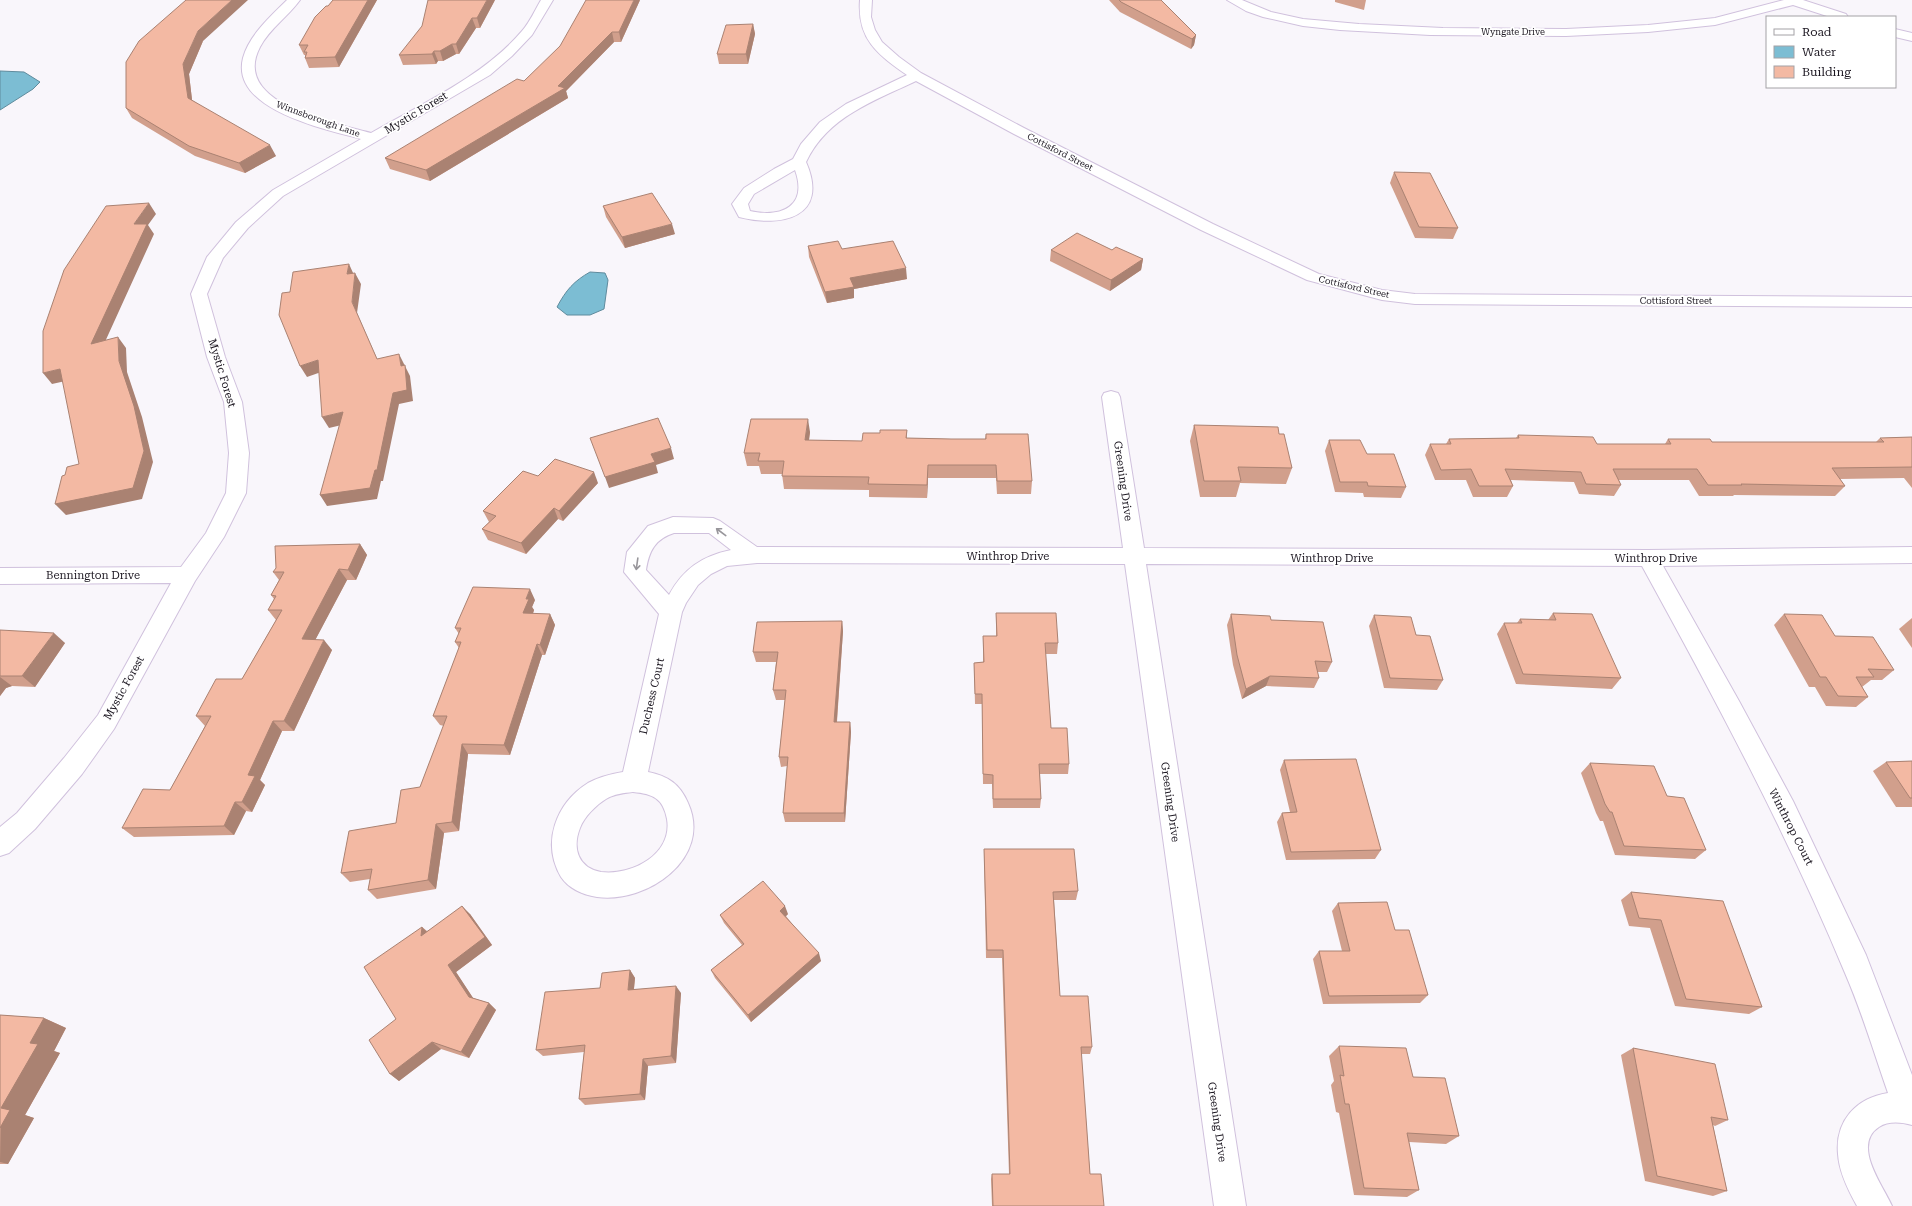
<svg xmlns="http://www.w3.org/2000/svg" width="1912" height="1206" font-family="'Roboto Serif',serif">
<rect width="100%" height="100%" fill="#f9f6fb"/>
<g fill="#7cbdd3" stroke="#5f8b9d">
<path d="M0,71L24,72L40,82L33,89L0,110Z"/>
<path d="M590,272L605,273L608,280L604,309L590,315H567L557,307C566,290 574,281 590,272Z"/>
</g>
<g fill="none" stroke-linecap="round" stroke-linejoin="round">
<defs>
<g id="minor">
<path d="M287,0H300C288,17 270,28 260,47C230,104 335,123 371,133C421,104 484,76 522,31C530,22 535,10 541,0H553L532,35L512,56L490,75L283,196L248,228L223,258L207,294L225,357L242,402L249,453L246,493L224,537L195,581L114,729L82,774L35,829L9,853L0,856V827L17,813L64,758L98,715L171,583L0,584V568L181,567L206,533L226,493L229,453L224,402L207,357L191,294L207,257L236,222L273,190L361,139C326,129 230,110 243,58C249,35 271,16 287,0Z"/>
<path d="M860,0H872L871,17L875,30L882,42L899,57L921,73L1024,128L1213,224L1319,274L1382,290L1415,294L1912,297V307L1415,304L1382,300L1307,280L1201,230L1014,134L916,81C874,101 827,117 806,162C830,217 782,228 739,217L732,204L744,188L774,169L793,159L801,144L820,122L846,104L907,75C877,54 857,39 860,0ZM795,170C808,206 782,218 750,211L748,204L754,194Z"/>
<path d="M1227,0H1242L1271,12L1303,19L1359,24L1443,28L1566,29L1648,25L1715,18L1784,0H1803L1846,14L1848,17H1830L1793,5L1715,25L1648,32L1566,36L1430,35L1340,30L1303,26L1263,17L1246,11Z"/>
<path d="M1895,29L1912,33V41L1895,37Z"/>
<path d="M1111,391L1118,393L1120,397L1144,548L1648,550L1912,547V563L1663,566L1739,701L1793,801L1866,955L1912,1075V1125C1901,1122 1888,1121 1879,1127C1851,1145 1884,1187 1892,1206H1857C1848,1190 1839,1172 1838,1154C1835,1121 1856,1098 1888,1093C1874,1053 1862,1012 1845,973C1787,833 1715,699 1642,566L1146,564L1246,1206H1214L1125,564L757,563L727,566L711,574L698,585L686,603L682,612L648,772C668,776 680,784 688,803C713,858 647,904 597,897C584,895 569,889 561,877C541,843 556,803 588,783C599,777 611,774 623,772L659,614L624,572L627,552L648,526L673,517L713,518L720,521L757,547L1123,548L1102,397L1104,393ZM674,533H709L731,550C702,556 683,569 669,595L646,570C649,551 655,539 674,533ZM633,792C653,794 663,798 667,819C673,854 632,876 601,872C578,868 572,848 580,828C584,817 596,805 606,799C614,794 624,793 633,792Z"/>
</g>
</defs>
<use href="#minor" stroke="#d0c1dd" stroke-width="2"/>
<use href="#minor" fill="#fff" fill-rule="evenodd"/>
</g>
<g fill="#d19f8c">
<path d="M333,0H377L339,67L309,68L305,58V55H304L299,45L328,6Z"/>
<path d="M495,0L480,28H476L459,54H456L443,61H438L436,64L403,65L399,55Z"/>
<path d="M640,0L621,42H614L566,91L568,98L430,181L390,169L385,158L524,81Z"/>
<path d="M1109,0H1161L1196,35L1194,45L1191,49L1120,12Z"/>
<path d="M1335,0H1366L1364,10L1335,2Z"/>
<path d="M753,24L755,34L748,64H719L717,54Z"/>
<path d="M203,41L189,74L192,100L276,156L245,173L195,156L132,118L126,108Z"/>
<path d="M1394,172L1458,228L1453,239L1415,238L1390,183Z"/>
<path d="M603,206L675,234L625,248L606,217Z"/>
<path d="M808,246L842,249L907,279L854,289V298L827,303L809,257Z"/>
<path d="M1051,250H1112L1143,259L1141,270L1110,291L1050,261Z"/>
<path d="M1194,425L1279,434L1292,468L1286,484L1240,483L1236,497H1200L1190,441Z"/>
<path d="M907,430V438L951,439H985L986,434L1032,481L1031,494H997L996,478H928L927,498L869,497V490L784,489L782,474H761L759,466H747L744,453L810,432L809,440L862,441L880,433Z"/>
<path d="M1518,435L1597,444H1665L1668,439L1712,442H1876L1880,438L1912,437V488L1904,478L1840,479L1845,486L1835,496L1734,495L1733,496H1699L1689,480H1619L1621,485L1614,496L1579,494L1574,482L1511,480L1513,486L1507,497H1473L1466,480H1435L1425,455L1430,444H1446L1449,439L1516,438Z"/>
<path d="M1329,440L1367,454L1406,487L1401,498L1364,497L1363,493L1335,492L1325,451Z"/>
<path d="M538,476L598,483L563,521L558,519L526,554L488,540L482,529L489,522L483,511Z"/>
<path d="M360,544L367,555L356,580H347L315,640L332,650L294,731H282L260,780L265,785L252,812L246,811L234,835L134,837L122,828L170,790L205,726L196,716L242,679L276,620L268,610L274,599L271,595L279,580L273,572Z"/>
<path d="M535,600L532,607L534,610L533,614H550L555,625L545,655H542L510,755L468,754L459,831L444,833L436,889L377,899L368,890L370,879L350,882L341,873L396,823L420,787L444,726L440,725L433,716L459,648L455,642L459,634L455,628Z"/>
<path d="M996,613L1058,643L1057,654H1045L1051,728L1069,764L1068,774H1040L1041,799L1040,808H993L992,784H983L982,704H975L974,663L983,662V636H996Z"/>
<path d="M1553,613L1621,678L1612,689L1516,684L1497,634L1504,623H1517L1520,619L1548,620Z"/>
<path d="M1231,614L1271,620L1332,662L1327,672H1317L1319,678L1314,688L1266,686L1242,699L1233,665L1227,625Z"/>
<path d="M1784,614L1835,636L1894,670L1882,680H1871L1862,687L1868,697L1856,707L1826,706L1815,687H1809L1774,625Z"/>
<path d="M1374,615L1416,635L1443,680L1437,690L1384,688L1369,626Z"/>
<path d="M1912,618V648L1899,629Z"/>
<path d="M842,621L843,631L837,722H850L851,732L845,822H785L783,813L787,766L781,767L779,757L785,700H776L773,690L776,662H756L753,652Z"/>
<path d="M0,630L65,643L35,687L12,686L6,688L0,696Z"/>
<path d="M1284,760L1381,850L1375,859L1286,860L1277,822L1282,813L1290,812L1280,770Z"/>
<path d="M1912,761V807H1896L1873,771L1886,762Z"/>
<path d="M1590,763L1667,796L1706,850L1695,859L1615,855L1603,821H1600L1596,813L1581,773Z"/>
<path d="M984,849L1078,891L1076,900H1054L1060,996L1092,1047L1090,1054H1081L1090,1174L1104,1206H992L991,1179L992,1174H1009L1002,958H986L984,858Z"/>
<path d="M1631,892L1762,1007L1749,1014L1675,1006L1650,928L1629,926L1621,900Z"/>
<path d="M1338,903L1395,930L1428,995L1420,1003L1323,1004L1313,959L1319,951H1342L1332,911Z"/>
<path d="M470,914L492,945L456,972L473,998L489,1003L496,1010L469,1058L441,1049L399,1081L390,1074L396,1019L422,927L427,931Z"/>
<path d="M788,914L786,916L821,961L751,1022L715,978L711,970L742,945L724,923L720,915Z"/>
<path d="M630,970L635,978L634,989L681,993L676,1063L648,1066L645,1100L585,1105L579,1099L584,1052L543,1056L536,1050L600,988Z"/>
<path d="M0,1015L44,1018L66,1028L54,1051L60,1053L25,1115L34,1118L8,1164H0Z"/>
<path d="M1339,1046L1413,1077L1459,1136L1446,1144L1409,1142L1419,1190L1407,1197L1354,1195L1339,1113L1336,1112L1331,1085L1334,1081L1329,1056Z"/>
<path d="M1633,1048L1728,1120L1715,1126L1713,1125L1727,1191L1713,1196L1645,1181L1621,1055Z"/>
</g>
<g fill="#aa8272">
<path d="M232,0H248L203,41L189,74L193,108L188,98L183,64L198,31Z"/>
<path d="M368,0H377L339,67L335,57Z"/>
<path d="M487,0H495L480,28L477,18Z"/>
<path d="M634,0H640L621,42L619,32Z"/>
<path d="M472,18L476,28L459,54L456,44Z"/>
<path d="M753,24L755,34L748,64L746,54Z"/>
<path d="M612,32L614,42L566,91L568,98L430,181L426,170L558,86Z"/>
<path d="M1196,35L1194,45L1191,49L1192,39Z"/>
<path d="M452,44L456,54L443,61L440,51Z"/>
<path d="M434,51L438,61L436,64L432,54Z"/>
<path d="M270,145L276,156L245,173L239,163Z"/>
<path d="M149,203L156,214L148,225L154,234L99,355L91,344L134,224Z"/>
<path d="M672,224L675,234L625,248L622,237Z"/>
<path d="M1143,259L1141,270L1110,291L1111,280Z"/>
<path d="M349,264L354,275L347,274Z"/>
<path d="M906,268L907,279L854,289V298L827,303L825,292L850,278Z"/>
<path d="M355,273L361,284L357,313L382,370L377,359L352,302Z"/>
<path d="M118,337L126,348L127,372L142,417L153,462L142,499L66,515L55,504L144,451L119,361Z"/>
<path d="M399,354L410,376L413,401L399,404L383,481H381L377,499L327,506L320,495L393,393L401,366Z"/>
<path d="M318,360L324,371L307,377L300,366Z"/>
<path d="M60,369L70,380L52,384L43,373Z"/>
<path d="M343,412L350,423L329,428L322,417Z"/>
<path d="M808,419L810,432L807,454L805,440Z"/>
<path d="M671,448L674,459L656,465L658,473L609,488L605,477L651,454Z"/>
<path d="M928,465V478L927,498V485Z"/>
<path d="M594,472L598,483L563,521L559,511Z"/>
<path d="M554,508L558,519L526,554L521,543Z"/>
<path d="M360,544L367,555L356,580L348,570Z"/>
<path d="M339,569L347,580L310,650L302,639Z"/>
<path d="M530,589L535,600L532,607L534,610L529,624L523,613L526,599Z"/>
<path d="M550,614L555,625L545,655L540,645Z"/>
<path d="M842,621L843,631L836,732L834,722Z"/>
<path d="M54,633L65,643L35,687L22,676Z"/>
<path d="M324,640L332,650L294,731L284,721Z"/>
<path d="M537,644L542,655L510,755L504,745Z"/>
<path d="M1270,676L1266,686L1242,699L1246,689Z"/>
<path d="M0,677L12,686L6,688L0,696Z"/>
<path d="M273,721L282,731L260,780L265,785L252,812L242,802L248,775Z"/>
<path d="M850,722L851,732L845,822L844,813Z"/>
<path d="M462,744L468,754L459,831L452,822Z"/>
<path d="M235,802L246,811L234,835L224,826Z"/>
<path d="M436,824L444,833L436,889L428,880Z"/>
<path d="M462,906L470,914L492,945L456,972L477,1004L469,997L448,965Z"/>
<path d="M785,906L788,914L783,919L780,911Z"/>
<path d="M422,927L430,935L421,936Z"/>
<path d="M819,953L821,961L751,1022L748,1015Z"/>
<path d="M630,970L635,978L633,997L628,990Z"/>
<path d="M676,986L681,993L676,1063L671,1056Z"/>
<path d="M489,1003L496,1010L469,1058L461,1052Z"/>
<path d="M44,1018L66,1028L54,1051L60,1053L25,1115L34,1118L8,1164L0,1162L1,1108L30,1043Z"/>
<path d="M432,1042L441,1049L399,1081L390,1074Z"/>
<path d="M643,1059L648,1066L645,1100L640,1094Z"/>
</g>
<g fill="#f3b9a3" stroke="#aa8272">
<path d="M186,0H232L198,31L183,64L188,98L270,145L239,163L189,146L126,108V62L139,41Z"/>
<path d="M333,0H368L335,57L305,58L307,52H304L308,45H299L315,17L326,6H328Z"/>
<path d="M428,0H487L477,18H472L456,44H452L440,51H434L432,54L399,55L422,26Z"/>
<path d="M586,0H634L619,32H612L558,86L565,88L426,170L385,158L517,79L524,81L560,46Z"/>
<path d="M1119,0H1161L1196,35L1192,39L1121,2Z"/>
<path d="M753,24L746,54H717L726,25Z"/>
<path d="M1394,172L1430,173L1458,228L1419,227Z"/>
<path d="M652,193L672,224L622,237L603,206Z"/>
<path d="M149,203L134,224H147L91,344L118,337L119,361L134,406L144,451L133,488L55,504L62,476L65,475L67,467L79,464L60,369L43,373V331L64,270L106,206Z"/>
<path d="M1077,233L1112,250L1116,247L1143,259L1111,280L1051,250Z"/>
<path d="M838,241L842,249L893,241L906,268L850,278L854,287L825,292L808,246Z"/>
<path d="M349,264L347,274L355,273L352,302L377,359L399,354L401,366L405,365L407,390L393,393L377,470H375L370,488L320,495L343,412L322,417L318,360L300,366L279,315L282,293L290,292L293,272Z"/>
<path d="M658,418L671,448L651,454L655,462L605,477L590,438Z"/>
<path d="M751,419H808L805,440L862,441L863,433H880V430H907L906,438L951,439H986V434H1028L1032,481H997L996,465H928L927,485L868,484L869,477L782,476L784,461H758L760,453H744Z"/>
<path d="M1194,425L1278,427L1279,434H1284L1292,468L1238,467L1241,481H1204Z"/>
<path d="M1518,435L1593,437L1597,444H1671L1668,439H1710L1712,442H1884L1880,438L1912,437V467L1832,468L1845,486L1741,484L1742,485H1708L1697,469H1613L1621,485L1586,484L1581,472L1505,469L1513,486H1479L1471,469L1441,470L1430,444H1451L1449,439L1519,438Z"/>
<path d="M1329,440H1360L1367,454H1394L1406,487L1368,486L1367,482H1340Z"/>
<path d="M555,459L594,472L559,511L554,508L521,543L482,529L496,516L483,511L523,471L538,476Z"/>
<path d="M360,544L348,570L339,569L302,639L324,640L284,721H273L248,775L255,776L242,802H235L224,826L122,828L143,789L170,790L211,716H196L216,679H242L282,610H268L276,596L271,595L284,572H273L276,568L275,546Z"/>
<path d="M473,587L530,589L526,599H529L523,613L550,614L540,645L537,644L504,745L462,744L452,822L436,824L428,880L368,890L372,869L341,873L349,831L396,823L401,790L420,787L447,716H433L461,642H455L461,628H455Z"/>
<path d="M996,613H1056L1058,643H1045L1051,728H1067L1069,764H1039L1041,799H993V775L983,774L982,694H975L974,663L984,662L983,636H997Z"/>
<path d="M1553,613L1592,614L1621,678L1523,674L1504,623H1522L1520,619L1556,620Z"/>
<path d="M1231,614L1270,616L1271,620L1323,622L1332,662L1315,661L1319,678L1270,676L1246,689L1237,655Z"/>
<path d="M1784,614L1822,615L1835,636L1873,637L1894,670L1868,669L1874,677H1856L1868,697L1838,696L1826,677H1820Z"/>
<path d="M1374,615L1411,617L1416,635L1430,636L1443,680L1390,678Z"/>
<path d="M842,621L834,722H850L844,813H783L788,757H779L786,690H773L778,652H753L757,622Z"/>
<path d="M0,630L54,633L22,676H0Z"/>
<path d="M1356,759L1381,850L1291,852L1282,813L1297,812L1284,760Z"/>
<path d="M1912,761V798H1910L1886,762Z"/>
<path d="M1590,763L1654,766L1667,796L1684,798L1706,850L1624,846L1612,812H1610L1605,804Z"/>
<path d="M984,849H1074L1078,891L1053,892L1060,996H1088L1092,1047H1081L1090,1174H1101L1104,1206H993L992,1174H1010L1003,950H987Z"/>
<path d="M763,881L785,906L780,911L819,953L748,1015L711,970L744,944L720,915Z"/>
<path d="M1631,892L1723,901L1762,1007L1686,999L1661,920L1639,918Z"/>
<path d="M1387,902L1395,930H1409L1428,995L1329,996L1319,951H1350L1338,903Z"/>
<path d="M462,906L485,937L448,965L469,997L489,1003L461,1052L432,1042L390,1074L369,1040L396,1019L364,967L422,927L421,936Z"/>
<path d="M630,970L628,990L676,986L671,1056L643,1059L640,1094L579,1099L585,1045L536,1050L545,992L600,988L602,973Z"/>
<path d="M0,1015L44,1018L30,1043L38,1044L1,1108L10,1110L0,1128Z"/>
<path d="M1339,1046L1406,1048L1413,1077L1445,1078L1459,1136L1407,1133L1419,1190L1364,1188L1349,1104H1345L1340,1075L1344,1076Z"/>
<path d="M1633,1048L1715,1064L1728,1120L1711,1117L1727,1191L1657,1176Z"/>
</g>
<defs><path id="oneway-shaft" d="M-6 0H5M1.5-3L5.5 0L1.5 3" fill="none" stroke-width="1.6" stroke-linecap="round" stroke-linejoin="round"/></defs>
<g stroke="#98969b">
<use href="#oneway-shaft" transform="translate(721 532) rotate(-143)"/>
<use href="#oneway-shaft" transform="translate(637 564) rotate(98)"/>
</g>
<g text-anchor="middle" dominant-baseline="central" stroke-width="3.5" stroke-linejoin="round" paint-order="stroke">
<g font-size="9" fill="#1b1620" stroke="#fff">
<text x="1513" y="32">Wyngate Drive</text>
<text transform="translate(318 119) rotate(20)">Winnsborough Lane</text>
<text transform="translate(1060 152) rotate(27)">Cottisford Street</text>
<text transform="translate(1354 287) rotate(13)">Cottisford Street</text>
<text x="1676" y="301">Cottisford Street</text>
</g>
<g font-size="11" fill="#1b1620" stroke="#fff">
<text transform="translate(416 113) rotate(-31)">Mystic Forest</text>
<text transform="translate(222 373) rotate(73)">Mystic Forest</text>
<text transform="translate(1123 481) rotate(82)">Greening Drive</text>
<text x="1008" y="556">Winthrop Drive</text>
<text x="1332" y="558">Winthrop Drive</text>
<text x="1656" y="558">Winthrop Drive</text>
<text x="93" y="575">Bennington Drive</text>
<text transform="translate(124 688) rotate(-61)">Mystic Forest</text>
<text transform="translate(652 696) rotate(-77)">Duchess Court</text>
<text transform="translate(1170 802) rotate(82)">Greening Drive</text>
<text transform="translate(1791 827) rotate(63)">Winthrop Court</text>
<text transform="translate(1217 1122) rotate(82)">Greening Drive</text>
</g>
</g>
<rect x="1766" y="16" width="130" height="72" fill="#ffffff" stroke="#a4a2a6"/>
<rect x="1774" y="29" width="20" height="6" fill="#ffffff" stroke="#a4a2a6"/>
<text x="1802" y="36" font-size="12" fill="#1b1620">Road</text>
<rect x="1774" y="46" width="20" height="12" fill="#7cbdd3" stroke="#a4a2a6"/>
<text x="1802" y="56" font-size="12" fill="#1b1620">Water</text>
<rect x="1774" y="66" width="20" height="12" fill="#f3b9a3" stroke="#a4a2a6"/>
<text x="1802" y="76" font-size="12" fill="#1b1620">Building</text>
</svg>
